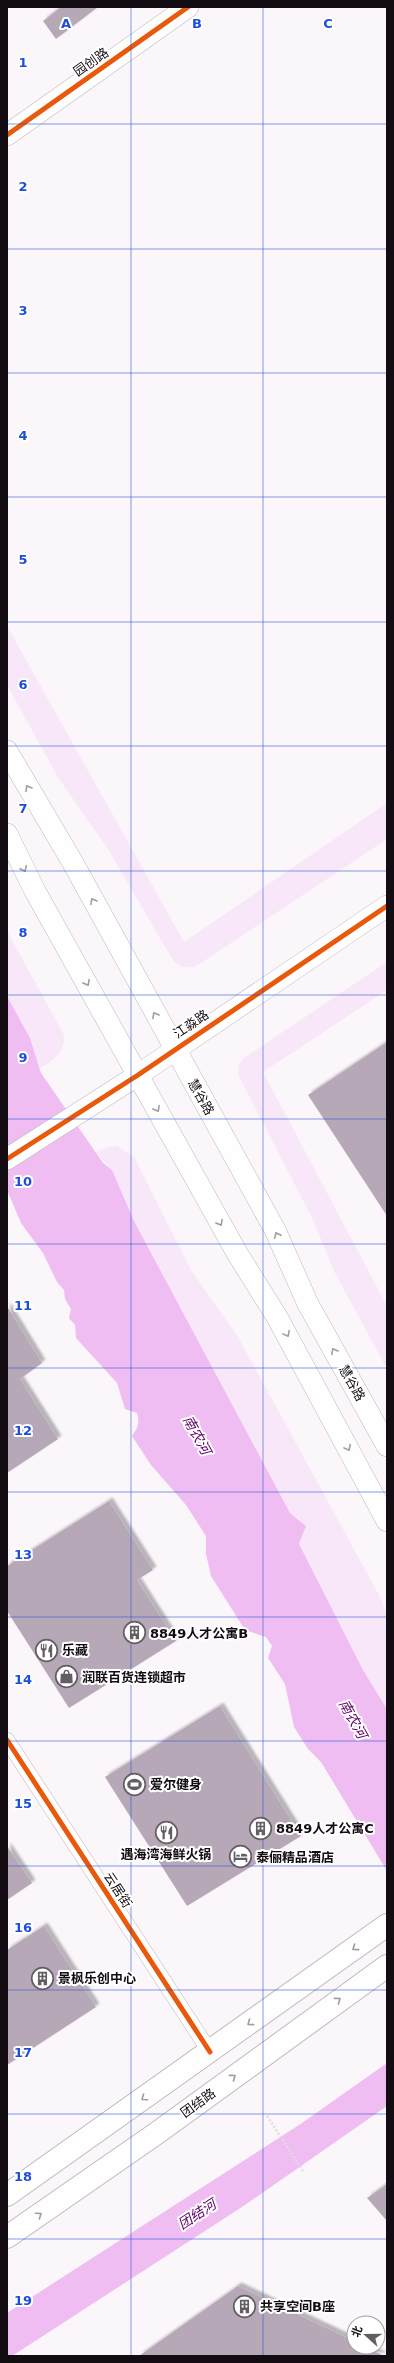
<svg xmlns="http://www.w3.org/2000/svg" width="394" height="2363" font-family="'DejaVu Sans','Noto Sans SC',sans-serif">
<defs>
<filter id="shadow"><feDropShadow dx="3.5" dy="-3.5" stdDeviation="1" flood-color="#0004"/></filter>
</defs>
<rect width="100%" height="100%" fill="#faf6fa"/>
<g fill="#f8e7f9">
<path d="M7,626L184,942L387,803V839L195,967H183L174,962L108,849L59,779L7,685Z"/>
<path d="M7,931L64,1035C65,1053 54,1060 40,1068L30,1038L7,996Z"/>
<path d="M387,962V990L263,1072L387,1306V1369L334,1271L313,1220L238,1074L239,1065L244,1058Z"/>
<path d="M117,1146L134,1157L191,1270L238,1337L379,1595L387,1614V1709L363,1670L307,1561L299,1544L304,1533L299,1519L290,1513L134,1221L112,1170L96,1152L107,1147Z"/>
</g>
<g fill="#efbdf2">
<path d="M7,996L30,1038L41,1073L103,1163L112,1170L134,1221L290,1513L306,1526L299,1544L363,1670L387,1709V1871L321,1762L308,1749L294,1727L285,1684L268,1658L272,1646L266,1637L245,1630L211,1576L206,1554V1536L186,1505L151,1465L132,1436C138,1427 140,1423 137,1413L125,1409L117,1383L76,1338L75,1325L69,1318L71,1309L65,1299L64,1290L57,1282L43,1253L21,1223L7,1190Z"/>
<path d="M387,2063V2106L245,2205L12,2356H7V2313L302,2123Z"/>
</g>
<g fill="#b7a8b7" filter="url(#shadow)">
<path d="M61,7H98L56,39L43,21Z"/>
<path d="M387,1042V1216L308,1095Z"/>
<path d="M7,1306L42,1363L20,1379L58,1439L7,1473Z"/>
<path d="M109,1501L153,1570L137,1580L176,1641L69,1708L7,1611V1566Z"/>
<path d="M220,1706L301,1836L187,1906L105,1777Z"/>
<path d="M7,1846L32,1883L7,1900Z"/>
<path d="M44,1926L96,2007L7,2065V1950Z"/>
<path d="M387,2184V2221L367,2198Z"/>
<path d="M238,2286L354,2341V2347H366L384,2356H139Z"/>
</g>
<g fill="none" stroke-linecap="round" stroke-linejoin="round">
<defs>
<path id="street" d="M7,1740L210,2052"/>
<g id="secondary">
<path d="M7,135L188,7"/>
<path d="M7,751L73,863L275,1230L308,1304L387,1446"/>
<path d="M7,834L35,891L237,1253L277,1317L387,1521"/>
<path d="M7,1159L138,1075L387,906"/>
</g>
<g id="primary">
<path d="M7,2195L387,1925"/>
<path d="M7,2237L157,2133L387,1966"/>
</g>
</defs>
<use href="#street" stroke="#beb9bf" stroke-width="16"/>
<use href="#secondary" stroke="#beb9bf" stroke-width="22"/>
<use href="#primary" stroke="#beb9bf" stroke-width="24"/>
<path stroke="#dfdddf" stroke-width="2.5" stroke-dasharray="2 2" stroke-linecap="butt" d="M267,2116L303,2171"/>
<use href="#street" stroke="#fefefe" stroke-width="15"/>
<use href="#secondary" stroke="#fefefe" stroke-width="21"/>
<use href="#primary" stroke="#fefefe" stroke-width="22"/>
<defs>
<g id="cycleway">
<path d="M7,135L188,7"/>
<path d="M7,1159L138,1075L387,906"/>
<path d="M7,1740L210,2052"/>
</g>
</defs>
<use href="#cycleway" stroke="#fff" stroke-width="8"/>
<use href="#cycleway" stroke="#e8590c" stroke-width="5"/>
</g>
<defs><path id="oneway-chevron" d="M-2-3.5L2.5 0L-2 3.5" fill="none" stroke-width="1.6" stroke-linecap="round" stroke-linejoin="round"/></defs>
<g stroke="#a09da0">
<use href="#oneway-chevron" transform="translate(28 788) rotate(-121)"/>
<use href="#oneway-chevron" transform="translate(24 869) rotate(64)"/>
<use href="#oneway-chevron" transform="translate(93 901) rotate(-119)"/>
<use href="#oneway-chevron" transform="translate(87 983) rotate(61)"/>
<use href="#oneway-chevron" transform="translate(155 1015) rotate(-119)"/>
<use href="#oneway-chevron" transform="translate(157 1109) rotate(61)"/>
<use href="#oneway-chevron" transform="translate(220 1223) rotate(61)"/>
<use href="#oneway-chevron" transform="translate(277 1235) rotate(-115)"/>
<use href="#oneway-chevron" transform="translate(287 1334) rotate(62)"/>
<use href="#oneway-chevron" transform="translate(334 1351) rotate(-119)"/>
<use href="#oneway-chevron" transform="translate(348 1448) rotate(62)"/>
<use href="#oneway-chevron" transform="translate(355 1948) rotate(144)"/>
<use href="#oneway-chevron" transform="translate(338 2000) rotate(-36)"/>
<use href="#oneway-chevron" transform="translate(250 2023) rotate(144)"/>
<use href="#oneway-chevron" transform="translate(233 2077) rotate(-36)"/>
<use href="#oneway-chevron" transform="translate(144 2098) rotate(145)"/>
<use href="#oneway-chevron" transform="translate(39 2215) rotate(-35)"/>
</g>
<path fill="none" stroke="#1d4ed8" stroke-width="1" stroke-opacity="0.55" d="M131,7V2356M263,7V2356M7,124H387M7,249H387M7,373H387M7,497H387M7,622H387M7,746H387M7,871H387M7,995H387M7,1119H387M7,1244H387M7,1368H387M7,1492H387M7,1617H387M7,1741H387M7,1866H387M7,1990H387M7,2114H387M7,2239H387"/>
<defs>
<symbol id="building-ring" viewBox="-11 -11 22 22"><circle r="9.5" fill="#fff" stroke="#645e64" stroke-width="1.5"/><path d="M-4-6H4V6H1V3H-1V6H-4ZM-2.5-4.3h1.7v1.8h-1.7ZM.8-4.3h1.7v1.8H.8ZM-2.5-1h1.7V.8h-1.7ZM.8-1h1.7V.8H.8Z" fill="#645e64"/></symbol>
<symbol id="restaurant-ring" viewBox="-11 -11 22 22"><circle r="9.5" fill="#fff" stroke="#645e64" stroke-width="1.5"/><path d="M-5-6h1v4h1v-4h1v4h1v-4h1v5L-1.5 .5V6h-2V.5L-5-1ZM5-6V6H3V1.5H1.5Q1.5-4 5-6Z" fill="#645e64"/></symbol>
<symbol id="shop-ring" viewBox="-11 -11 22 22"><circle r="9.5" fill="#fff" stroke="#645e64" stroke-width="1.5"/><path d="M-5-2.5h2.3a2.7 3.5 0 0 1 5.4 0H5L5.5 6h-11ZM-1.5-2.5h3a1.5 2.3 0 0 0-3 0Z" fill="#645e64"/></symbol>
<symbol id="stadium-ring" viewBox="-11 -11 22 22"><circle r="9.5" fill="#fff" stroke="#645e64" stroke-width="1.5"/><path d="M0-5a6.5 5 0 1 0 0 10a6.5 5 0 1 0 0-10ZM-3.5-1.8h7v3.6h-7Z" fill="#645e64"/></symbol>
<symbol id="hotel-ring" viewBox="-11 -11 22 22"><circle r="9.5" fill="#fff" stroke="#645e64" stroke-width="1.5"/><path d="M-6-4.5h1.5V1H6V5H4.5V3h-9V5H-6ZM-4 0a1.8 1.8 0 1 1 3.6 0ZM.5 0V-2.5h3Q6-2.5 6 0Z" fill="#645e64"/></symbol>
</defs>
<g fill-rule="evenodd">
<use href="#building-ring" x="122" y="1620" width="25" height="25"/>
<use href="#restaurant-ring" x="34" y="1638" width="25" height="25"/>
<use href="#shop-ring" x="54" y="1664" width="25" height="25"/>
<use href="#stadium-ring" x="122" y="1772" width="25" height="25"/>
<use href="#building-ring" x="248" y="1816" width="25" height="25"/>
<use href="#restaurant-ring" x="154" y="1820" width="25" height="25"/>
<use href="#hotel-ring" x="228" y="1844" width="25" height="25"/>
<use href="#building-ring" x="30" y="1966" width="25" height="25"/>
<use href="#building-ring" x="232" y="2294" width="25" height="25"/>
</g>
<g text-anchor="middle" dominant-baseline="central" stroke-width="4" stroke-linejoin="round" paint-order="stroke">
<g font-size="13" fill="#130c13" stroke="#fff">
<text transform="translate(91 62) rotate(-35)">园创路</text>
<text transform="translate(191 1024) rotate(-34)">江淼路</text>
<text transform="translate(201 1097) rotate(61)">慧谷路</text>
<text transform="translate(352 1383) rotate(61)">慧谷路</text>
<text transform="translate(118 1890) rotate(57)">云居街</text>
<text transform="translate(198 2103) rotate(-36)">团结路</text>
</g>
<g font-size="13" font-weight="bold" fill="#130c13" stroke="#fff" text-anchor="start">
<text x="150" y="1633">8849人才公寓B</text>
<text x="62" y="1650">乐藏</text>
<text x="82" y="1677">润联百货连锁超市</text>
<text x="150" y="1784">爱尔健身</text>
<text x="276" y="1828">8849人才公寓C</text>
<text x="166" y="1854" text-anchor="middle">遇海湾海鲜火锅</text>
<text x="256" y="1857">泰俪精品酒店</text>
<text x="58" y="1978">景枫乐创中心</text>
<text x="260" y="2306">共享空间B座</text>
</g>
<g font-size="14" font-style="italic" fill="#5e0466" stroke="#fff">
<text transform="translate(197 1435) rotate(61)">南农河</text>
<text transform="translate(353 1719) rotate(61)">南农河</text>
<text transform="translate(197 2214) rotate(-33)">团结河</text>
</g>
</g>
<g font-size="13" text-anchor="middle" font-weight="bold" fill="#1d4ed8" stroke="#fff" stroke-width="4" stroke-linejoin="round" paint-order="stroke">
<text x="66" y="28">A</text>
<text x="197" y="28">B</text>
<text x="328" y="28">C</text>
<text x="23" y="67">1</text>
<text x="23" y="191">2</text>
<text x="23" y="315">3</text>
<text x="23" y="440">4</text>
<text x="23" y="564">5</text>
<text x="23" y="689">6</text>
<text x="23" y="813">7</text>
<text x="23" y="937">8</text>
<text x="23" y="1062">9</text>
<text x="23" y="1186">10</text>
<text x="23" y="1310">11</text>
<text x="23" y="1435">12</text>
<text x="23" y="1559">13</text>
<text x="23" y="1684">14</text>
<text x="23" y="1808">15</text>
<text x="23" y="1932">16</text>
<text x="23" y="2057">17</text>
<text x="23" y="2181">18</text>
<text x="23" y="2305">19</text>
</g>
<rect width="394" height="2363" fill="none" stroke="#130c13" stroke-width="16"/>
<g transform="translate(366 2335) rotate(291)"><circle r="19" fill="#ffffff" stroke="#a19ea1"/>
<path d="M0-3L7 15L0 10L-7 15Z" fill="#645e64"/>
<text y="-6" font-size="11" font-weight="bold" text-anchor="middle" fill="#130c13">北</text>
</g>
</svg>
